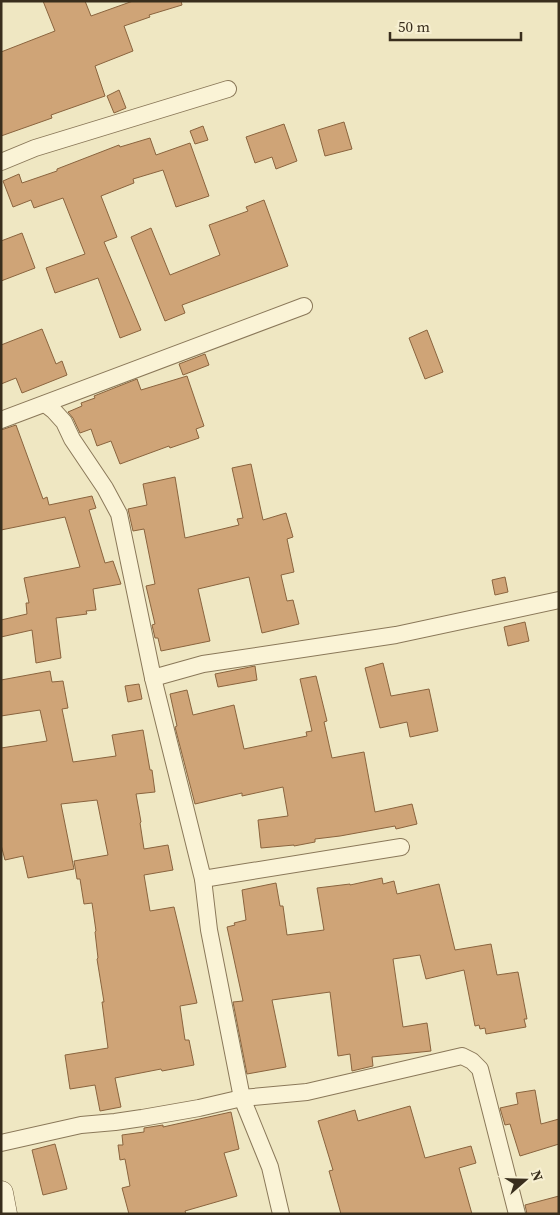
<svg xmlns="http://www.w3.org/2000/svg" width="560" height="1215" font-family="'Source Serif 4',serif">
<rect width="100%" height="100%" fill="#efe7c2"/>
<g fill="#cfa477" stroke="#8a643e">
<path d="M43,1H85L91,16L133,1H181L182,5L149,15L150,17L124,26L133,51L95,66L105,96L51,115L52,118L1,136V52L55,31Z"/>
<path d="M119,90L126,108L114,113L107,96Z"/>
<path d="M344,122L352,149L325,156L318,130Z"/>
<path d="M284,124L297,161L276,169L272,157L255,163L246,137Z"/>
<path d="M203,126L208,140L195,144L190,131Z"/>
<path d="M150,138L156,155L190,143L209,196L176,207L163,170L133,179L134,183L101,196L117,237L104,242L141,330L120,338L98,278L55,293L46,268L85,254L63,198L34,208L31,200L13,207L3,181L19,174L22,183L57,171V169L119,145L120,147Z"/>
<path d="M264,200L288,266L182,305L185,313L165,321L131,237L151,228L170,275L220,255L209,225L248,211L246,207Z"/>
<path d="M22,233L35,268L1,281V241Z"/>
<path d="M42,329L56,364L62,361L67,375L22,393L16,378L1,384V345Z"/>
<path d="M427,330L443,372L425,379L409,338Z"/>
<path d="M205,354L209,365L183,375L179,364Z"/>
<path d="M187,376L204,426L196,429L199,438L170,448L169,446L120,464L111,441L97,446L91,429L80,433L73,418L68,412L82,406L81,403L95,398L94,396L137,379L141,390Z"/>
<path d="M16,425L43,499L47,497L49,505L92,496L96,508L89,510L105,563L113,561L121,584L93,589L96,610L86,611L87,614L56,618L61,658L36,663L32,630L1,637V620L27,614L26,603H29L24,578L80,567L65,517L1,530V430Z"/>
<path d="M251,464L263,520L286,513L293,537L287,539L294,572L281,575L287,601L293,600L299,624L262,633L249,577L198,589L210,641L161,651L158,638H155L152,625L155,624L146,586L155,584L144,529L133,531L128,509L147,505L143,484L175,477L185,538L239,525L237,519L243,518L232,468Z"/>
<path d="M505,577L508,592L495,595L492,580Z"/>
<path d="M525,622L529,641L508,646L504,627Z"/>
<path d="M383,663L391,696L429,689L438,731L410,737L407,722L380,728L365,668Z"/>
<path d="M255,666L257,680L218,687L215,674Z"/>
<path d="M50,671L52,682L63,681L68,708L62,709L73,762L116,756L112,735L143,730L150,770H152L155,792L136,794L141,822L140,823L144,849L168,845L173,870L144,875L150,911L174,907L197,1003L180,1006L185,1040H189L194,1065L162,1071L161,1069L115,1078L121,1107L100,1111L95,1085L70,1089L65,1055L108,1048L102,1002H104L97,959L98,958L95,932L96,931L92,903L84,904L80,879H77L74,861L108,855L97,800L61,804L74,869L28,878L23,856L5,860L1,845V748L47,741L40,710L1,716V680Z"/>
<path d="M316,676L327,721L324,722L332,758L364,752L375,812L412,804L417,824L396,829L395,826L340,836L315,839V842L294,846V845L261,848L258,820L288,816L283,787L242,796V793L195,804L175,727L177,726L170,694L187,690L193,715L234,705L244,749L307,736L306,732L312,731L300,679Z"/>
<path d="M139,684L142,699L128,702L125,686Z"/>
<path d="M382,878L383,884L394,881L397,894L439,884L455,950L491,944L497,975L518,972L527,1019H524L526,1027L486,1034L485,1028L480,1029L479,1025L475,1026L464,970L426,979L420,955L393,959L403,1027L427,1023L431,1051L372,1057L373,1066L352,1071L350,1054L338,1056L330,992L272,1000L286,1067L247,1074L233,1002L243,1001L227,927L235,925L234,923L246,920L242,890L276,883L280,906H283L287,935L324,930L317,888L350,884V885Z"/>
<path d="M535,1090L541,1124L559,1119V1144L520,1156L510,1124L505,1125L500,1108L518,1104L516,1093Z"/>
<path d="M410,1106L425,1158L471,1146L476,1163L459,1168L472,1214H341L329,1171L333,1170L318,1121L355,1110L358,1121Z"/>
<path d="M231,1112L239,1149L224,1153L237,1196L185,1211L186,1214H129L122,1188L130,1186L125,1159L120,1160L118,1145H123L122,1135L144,1132V1128L163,1125V1127Z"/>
<path d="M55,1144L67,1189L43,1195L32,1150Z"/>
<path d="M559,1196V1214H527L525,1205Z"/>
</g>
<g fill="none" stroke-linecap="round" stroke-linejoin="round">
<defs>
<g id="street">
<path d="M1,162L35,148L228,89"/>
<path d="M45,404L54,411L64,422L72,439L105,488L119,514L153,678L203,879L209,930L242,1098L270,1167L281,1214"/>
<path d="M1,420L304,306"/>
<path d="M153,678L203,664L396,635L559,600"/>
<path d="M203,879L401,847"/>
<path d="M1,1143L81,1125L115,1122L142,1118L199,1108L242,1098L307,1092L462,1056L472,1061L480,1069L517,1214"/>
</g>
<path id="secondary" d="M1,1193L5,1214"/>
</defs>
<use href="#street" stroke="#8a7859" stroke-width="18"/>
<use href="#secondary" stroke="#6c593c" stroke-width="25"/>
<use href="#street" stroke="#faf3d6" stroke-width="16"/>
<use href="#secondary" stroke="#faf3d6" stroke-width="24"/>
</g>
<rect width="560" height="1215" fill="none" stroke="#392e1d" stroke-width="5"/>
<g transform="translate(525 1180) rotate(70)" stroke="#f7f0d2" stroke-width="4" paint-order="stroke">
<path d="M0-4L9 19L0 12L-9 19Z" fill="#392e1d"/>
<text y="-8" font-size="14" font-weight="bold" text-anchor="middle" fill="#392e1d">N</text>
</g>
<path d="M390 32v8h131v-8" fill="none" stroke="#392e1d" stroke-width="2.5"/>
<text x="398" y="32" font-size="15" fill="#392e1d" stroke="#f7f0d2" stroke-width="4" paint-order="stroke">50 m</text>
</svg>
